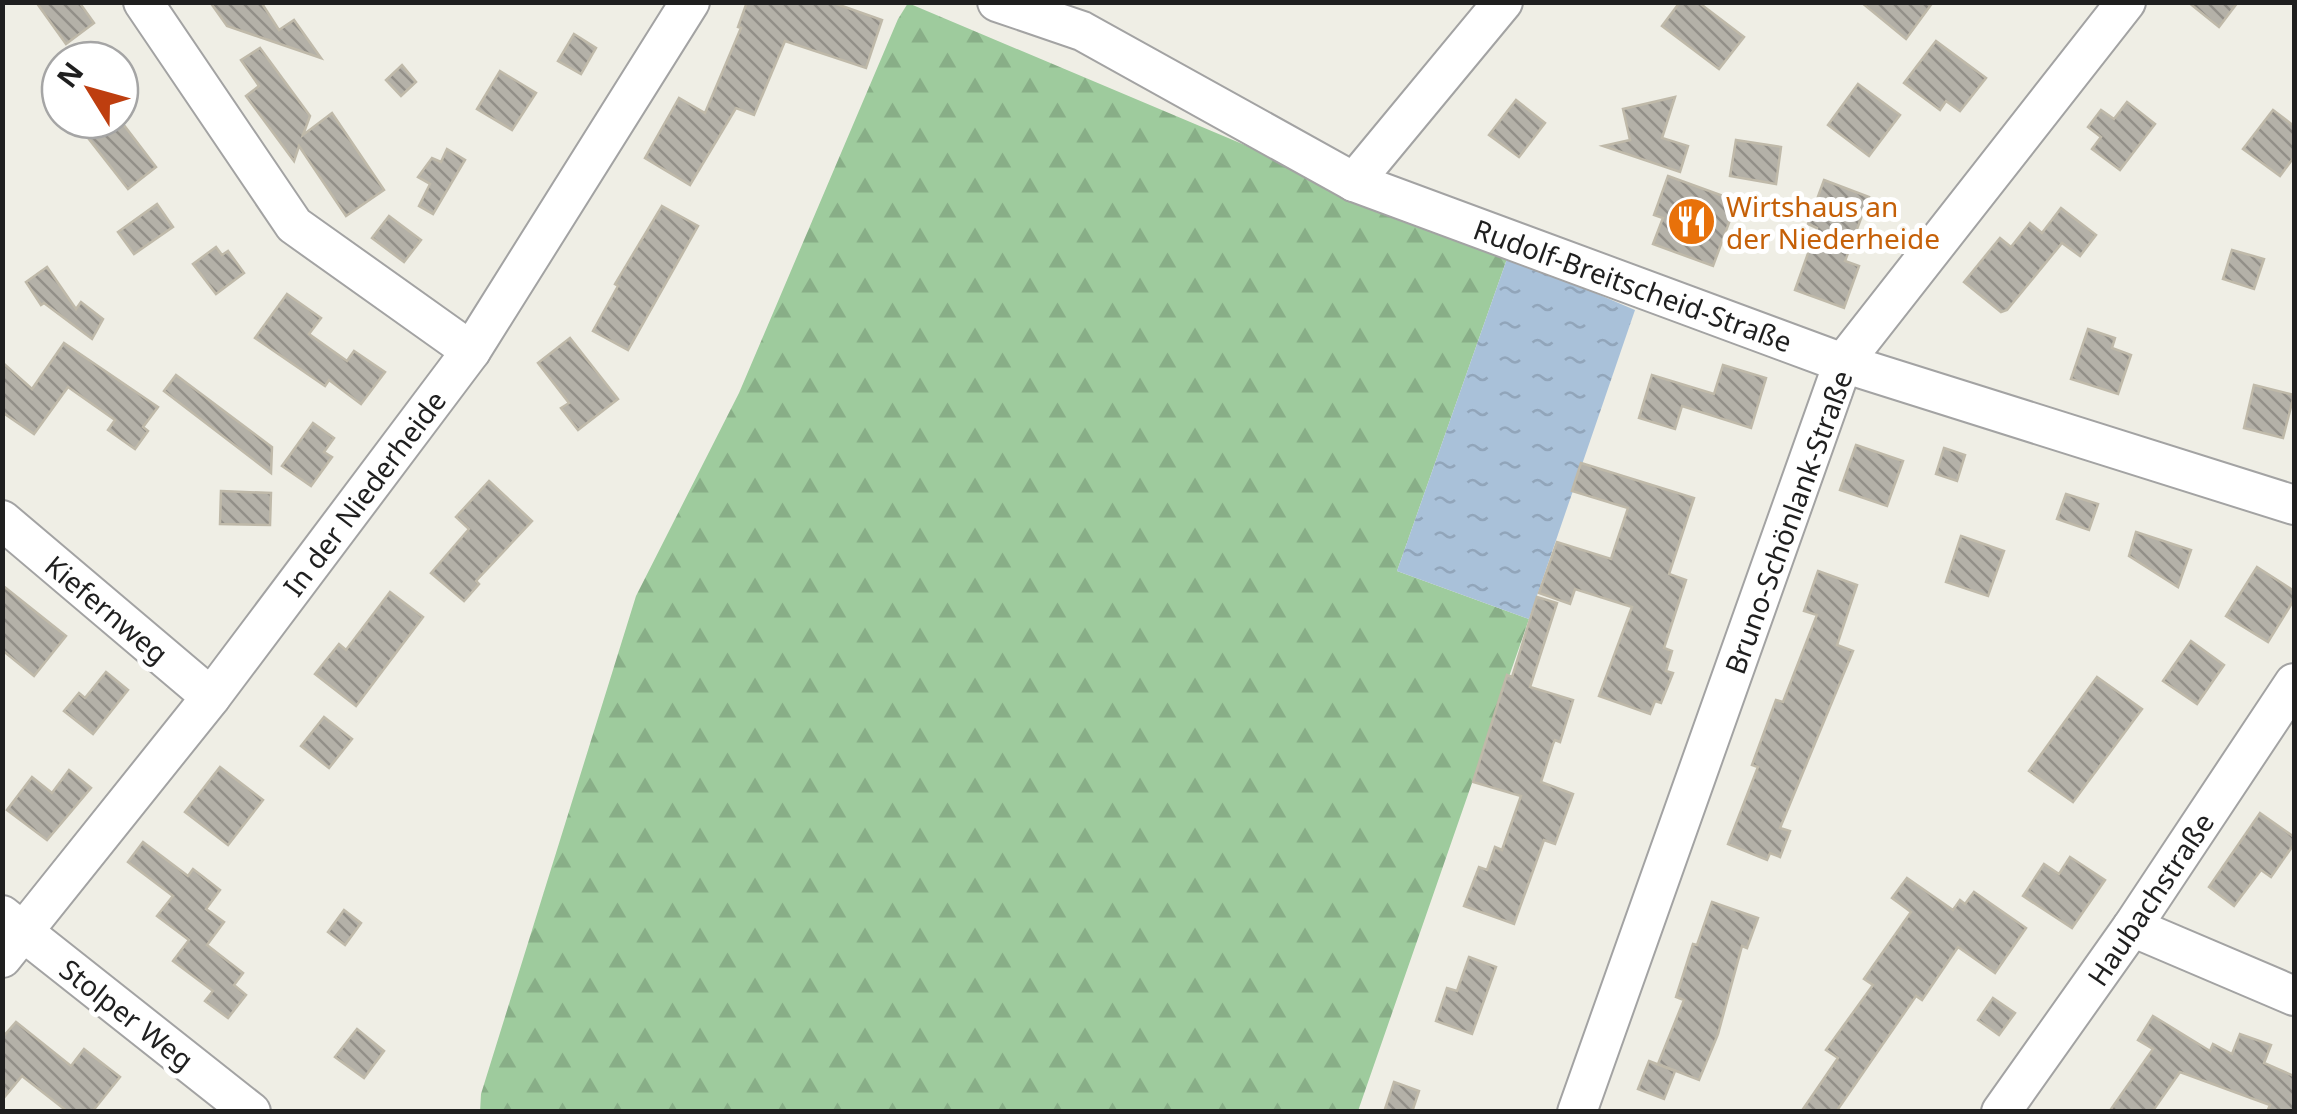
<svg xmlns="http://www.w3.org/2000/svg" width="2297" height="1114" font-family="'Noto Sans',sans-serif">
<defs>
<pattern id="forest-firs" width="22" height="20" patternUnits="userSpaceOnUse" patternTransform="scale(2.5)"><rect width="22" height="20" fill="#9ecb9d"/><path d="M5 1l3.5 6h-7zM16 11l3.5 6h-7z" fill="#88ae87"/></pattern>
<pattern id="water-ripples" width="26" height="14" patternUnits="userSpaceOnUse" patternTransform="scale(2.5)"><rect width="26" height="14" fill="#a9c1d9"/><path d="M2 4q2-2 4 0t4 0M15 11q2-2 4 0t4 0" fill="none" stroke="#91a5ba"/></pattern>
<pattern id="building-back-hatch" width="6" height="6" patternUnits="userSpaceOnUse" patternTransform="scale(2.5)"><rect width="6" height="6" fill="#b4b1a8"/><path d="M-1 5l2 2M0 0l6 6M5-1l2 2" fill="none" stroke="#928f88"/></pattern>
</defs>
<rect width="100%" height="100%" fill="#efeee5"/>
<path fill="url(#forest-firs)" d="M908,3L1508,256L1397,571L1529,619L1358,1111L480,1112L481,1094L636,596L739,393L898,19Z"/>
<path fill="url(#water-ripples)" d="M1508,256L1635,310L1529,619L1397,571Z"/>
<g fill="url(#building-back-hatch)" stroke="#bfb9a9" stroke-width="2.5">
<path d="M36,2H79L94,23L66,44Z"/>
<path d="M210,2H261L279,30L294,20L321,58L227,26Z"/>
<path d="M747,2H831L882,20L866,68L785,41L754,115L736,108L690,185L645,158L679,98L705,113L741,28L738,27Z"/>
<path d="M1680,2H1698L1744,37L1719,69L1662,26Z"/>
<path d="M1861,2H1933L1906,39Z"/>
<path d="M2188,2H2238L2219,27Z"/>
<path d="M574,34L596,48L581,74L558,61Z"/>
<path d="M1936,41L1986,78L1960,111L1946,101L1940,110L1904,83Z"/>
<path d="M260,48L310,116L303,135L332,113L384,190L346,216L299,146L294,161L246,96L259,86L241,60Z"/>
<path d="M402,65L416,82L401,96L386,80Z"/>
<path d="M500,71L536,93L512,130L477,109Z"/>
<path d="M1858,84L1900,115L1869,156L1828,125Z"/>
<path d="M1675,97L1662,138L1688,146L1680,172L1603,146L1630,140L1623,109Z"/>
<path d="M1516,100L1545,123L1519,157L1489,135Z"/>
<path d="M2127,102L2155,124L2120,170L2092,149L2101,137L2088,127L2101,110L2114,119Z"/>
<path d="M2273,110L2294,126V157L2280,176L2243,149Z"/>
<path d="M74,120H120L156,167L128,189Z"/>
<path d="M1736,140L1781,147L1776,184L1730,176Z"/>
<path d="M447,149L465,160L433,214L419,206L430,184L418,177L432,158L441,162Z"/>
<path d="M1668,176L1737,201L1713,266L1653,244L1663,218L1654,215Z"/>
<path d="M1824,180L1869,197L1845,261L1859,266L1844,308L1795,290L1817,228L1808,224Z"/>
<path d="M157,204L173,227L134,254L118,232Z"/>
<path d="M662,206L698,226L628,350L593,331L618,286L615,284Z"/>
<path d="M2061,208L2096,235L2080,256L2062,243L2007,310L2001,312L1964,282L2000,238L2011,247L2030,223L2042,233Z"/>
<path d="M389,216L421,240L404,262L372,238Z"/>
<path d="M216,247L222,255L228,251L244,273L216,294L193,264Z"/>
<path d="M2232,250L2264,259L2254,289L2223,279Z"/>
<path d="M47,267L76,309L81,302L103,319L92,339L44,303L41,305L26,282Z"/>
<path d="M287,294L321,318L309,334L347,361L354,351L385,372L361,404L329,380L325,386L255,338Z"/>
<path d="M2088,329L2115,338L2112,348L2131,355L2118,394L2071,379Z"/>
<path d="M570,338L618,399L578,430L561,408L569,403L538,363Z"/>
<path d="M64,343L158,407L143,427L148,431L135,449L108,430L115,420L68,387L34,434L2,412V362L32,389Z"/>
<path d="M1723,365L1766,378L1751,428L1682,406L1675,429L1639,418L1652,375L1714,394Z"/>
<path d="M176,375L272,447L271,473L164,391Z"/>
<path d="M2254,385L2294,395L2283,438L2244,428Z"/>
<path d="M313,423L334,438L324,452L332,457L311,486L282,466Z"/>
<path d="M1856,445L1903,461L1887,506L1840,490Z"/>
<path d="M1944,448L1965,455L1957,481L1936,474Z"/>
<path d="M1581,463L1694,498L1669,574L1686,580L1664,648L1672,651L1666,671L1673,673L1661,703L1655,701L1650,714L1599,696L1632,607L1575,589L1570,604L1539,593L1557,542L1611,559L1628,508L1572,491Z"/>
<path d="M489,481L532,521L476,581L479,584L464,601L431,573L469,529L456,517Z"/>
<path d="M221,491L271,493L270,525L220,524Z"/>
<path d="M2066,494L2098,504L2089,530L2057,519Z"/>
<path d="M2136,532L2191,550L2178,587L2129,556Z"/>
<path d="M1961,536L2004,551L1988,596L1946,582Z"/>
<path d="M2257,567L2294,591V600L2268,642L2226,616Z"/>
<path d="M1818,571L1857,585L1837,645L1853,651L1780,828L1790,831L1780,857L1770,853L1767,860L1728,844L1758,767L1752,765L1776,700L1783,702L1817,615L1804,611Z"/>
<path d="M2,585L66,636L34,676L2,650Z"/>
<path d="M390,592L423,617L356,706L315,674L339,644L346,650Z"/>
<path d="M1537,597L1557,603L1530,687L1573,700L1560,742L1555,740L1553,744L1541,782L1573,794L1555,844L1544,840L1514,924L1464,906L1479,867L1487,870L1495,847L1502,850L1521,796L1473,782L1507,675L1512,677Z"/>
<path d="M2191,641L2224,665L2197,704L2163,681Z"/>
<path d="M106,672L128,690L93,734L64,711L79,693L85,698Z"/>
<path d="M2097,677L2142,709L2073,802L2029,771Z"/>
<path d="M324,717L352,739L329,768L301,746Z"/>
<path d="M220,767L263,800L228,845L185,812Z"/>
<path d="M69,770L91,788L47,840L7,810L32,777L52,793Z"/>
<path d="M2260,813L2294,837V844L2271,877L2261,870L2234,906L2209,887Z"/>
<path d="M143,842L188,876L193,869L220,890L206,909L224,922L207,945L243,973L234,985L246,995L228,1018L205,1001L213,991L173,961L189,940L157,916L173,896L128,862Z"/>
<path d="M2070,857L2105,880L2072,928L2023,896L2044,864L2059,874Z"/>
<path d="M1907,878L1953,910L1960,900L1965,904L1974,892L2026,928L1995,973L1958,947L1922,1000L1916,996L1836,1112H1801L1838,1058L1826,1050L1873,985L1864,979L1911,912L1892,898Z"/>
<path d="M1712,902L1758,918L1747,948L1742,946L1718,1034L1699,1080L1658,1064L1684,1000L1676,997L1693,944L1697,945Z"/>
<path d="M344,910L361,923L345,945L328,932Z"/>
<path d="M1469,957L1496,967L1472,1034L1436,1021L1447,988L1457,991Z"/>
<path d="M1993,998L2015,1013L1999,1035L1978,1020Z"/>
<path d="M2153,1016L2210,1051L2213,1044L2232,1054L2240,1034L2271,1045L2264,1063L2294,1076V1112H2267L2270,1105L2180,1072L2152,1112H2109L2153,1049L2138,1040Z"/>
<path d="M16,1022L71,1066L84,1049L120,1077L92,1112H68L22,1076L2,1100V1038Z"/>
<path d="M357,1029L384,1051L364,1078L335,1057Z"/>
<path d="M1649,1061L1675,1071L1664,1099L1638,1089Z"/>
<path d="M1394,1082L1419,1091L1412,1112H1384Z"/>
</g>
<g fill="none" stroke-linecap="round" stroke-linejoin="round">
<defs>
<g id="minor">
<path d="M143,2L294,225L471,351"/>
<path d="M997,2L1082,31L1354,182L1843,363L2294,505"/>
<path d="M1354,182L1503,2"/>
<path d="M2,520L211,697"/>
<path d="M2,915L251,1112"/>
<path d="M2132,927L2294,996"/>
<path d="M2,958L211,697L471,351L690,2"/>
<path d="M1577,1112L1843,363L2126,2"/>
<path d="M2001,1112L2132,927L2294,683"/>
</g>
</defs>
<use href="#minor" stroke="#a3a3a3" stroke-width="42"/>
<use href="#minor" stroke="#fff" stroke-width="38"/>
</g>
<defs>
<symbol id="restaurant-disc" viewBox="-11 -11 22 22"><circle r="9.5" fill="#e8710a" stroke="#fff"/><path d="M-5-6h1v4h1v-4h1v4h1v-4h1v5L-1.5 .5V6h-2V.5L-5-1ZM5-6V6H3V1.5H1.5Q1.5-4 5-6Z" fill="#fff"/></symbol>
</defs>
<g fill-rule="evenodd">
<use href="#restaurant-disc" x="1664" y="194" width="55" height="55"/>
</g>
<g text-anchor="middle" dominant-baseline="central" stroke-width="10" stroke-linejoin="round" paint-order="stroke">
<g font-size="28" fill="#c56008" stroke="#fff" text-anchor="start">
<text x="1726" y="206">Wirtshaus an<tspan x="1726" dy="32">der Niederheide</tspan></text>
</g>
<g font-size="28" fill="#1f1f1f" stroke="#fff">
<text transform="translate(1633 285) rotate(20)">Rudolf-Breitscheid-Straße</text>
<text transform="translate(364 493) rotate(-53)">In der Niederheide</text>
<text transform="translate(1788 522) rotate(-70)">Bruno-Schönlank-Straße</text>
<text transform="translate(107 609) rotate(40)">Kiefernweg</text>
<text transform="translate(2150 899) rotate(-56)">Haubachstraße</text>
<text transform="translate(127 1014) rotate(38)">Stolper Weg</text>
</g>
</g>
<rect width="2297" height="1114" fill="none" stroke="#1f1f1f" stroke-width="10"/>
<g transform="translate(90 90) rotate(307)"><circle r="48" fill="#ffffff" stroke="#a5a5a5" stroke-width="2.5"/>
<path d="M0-8L18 38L0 25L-18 38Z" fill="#be3e0f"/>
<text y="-15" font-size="28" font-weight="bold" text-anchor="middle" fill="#1f1f1f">N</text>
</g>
</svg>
